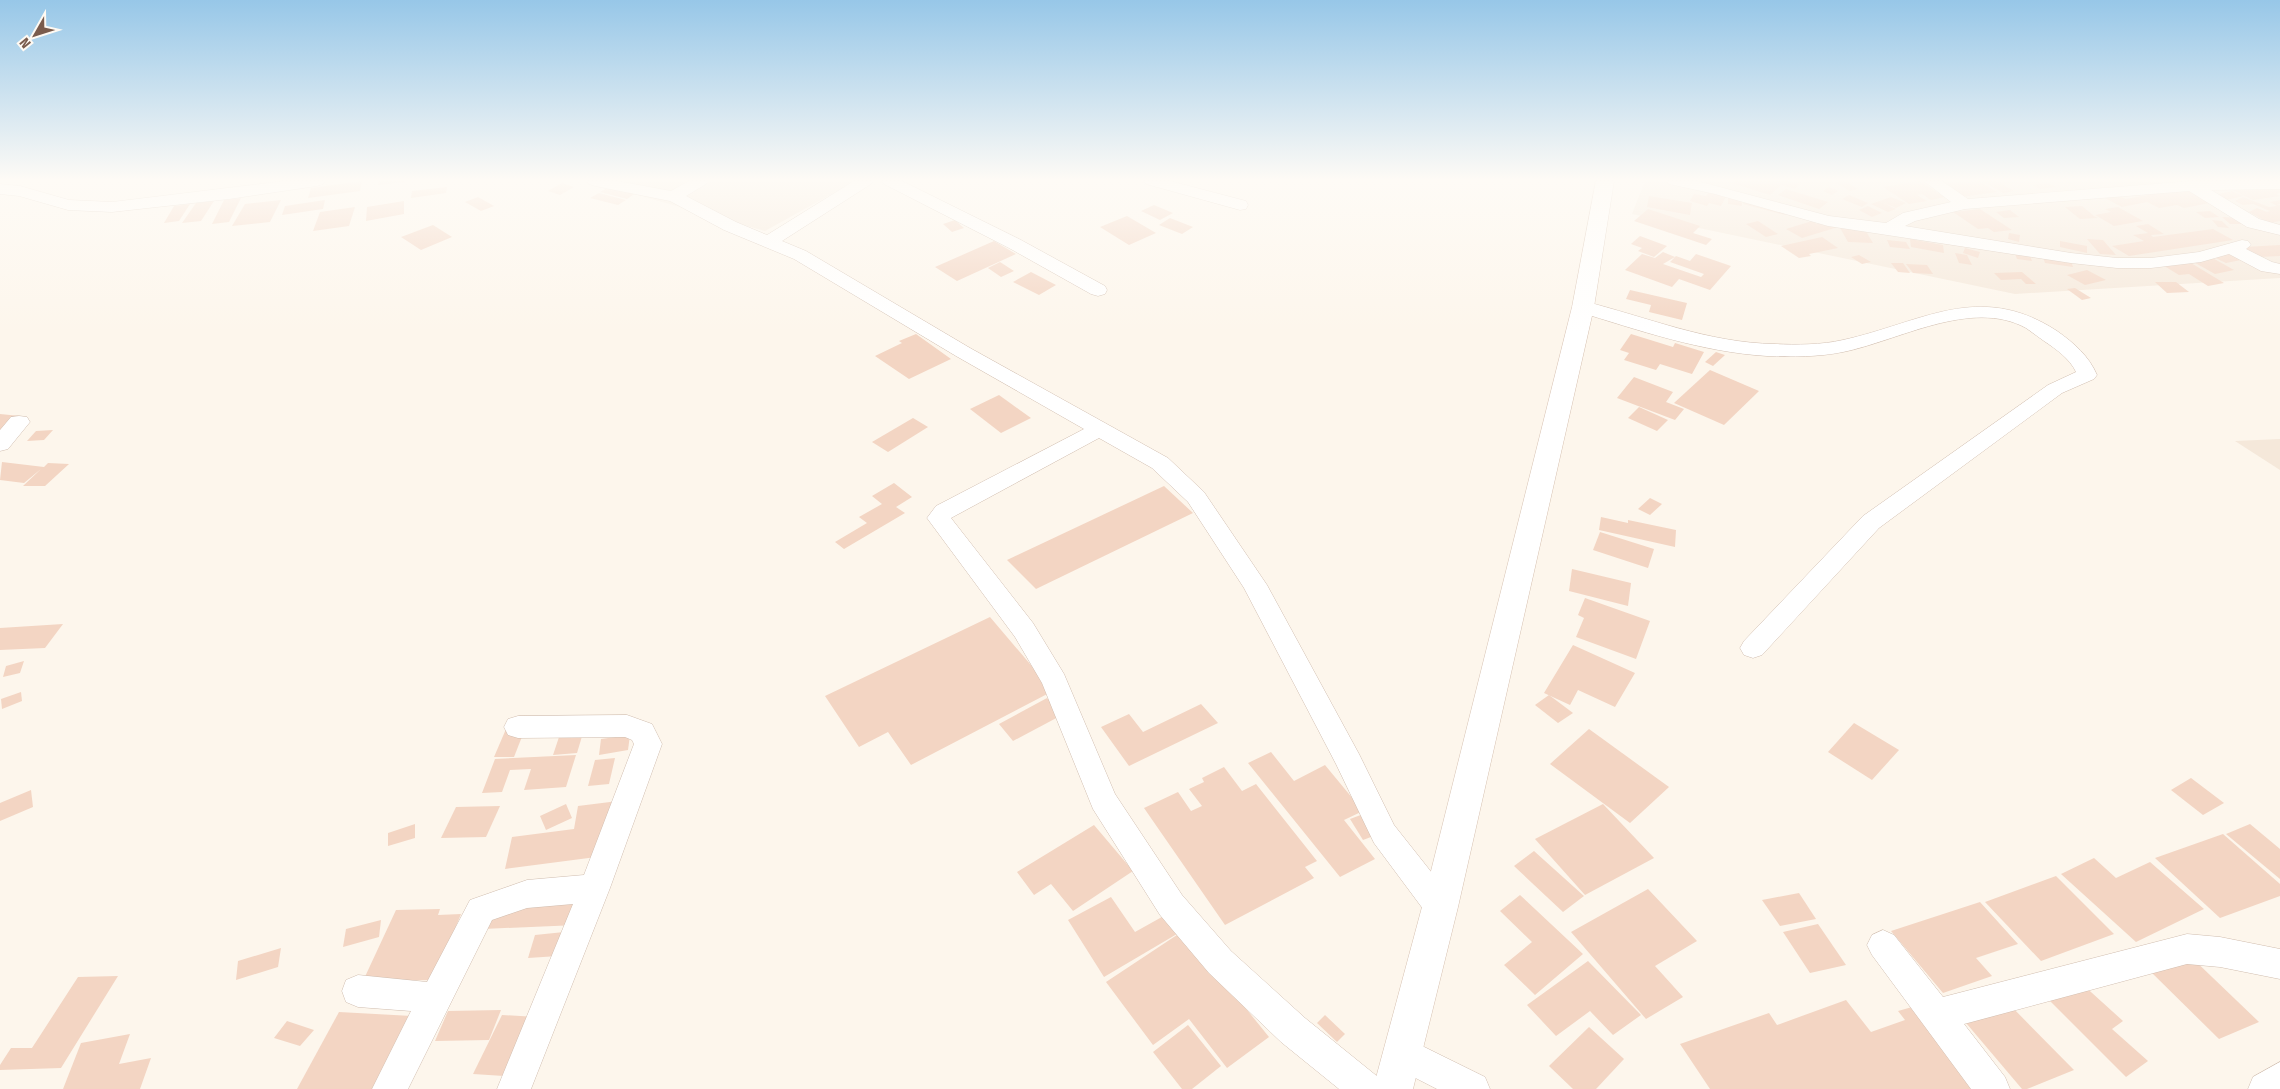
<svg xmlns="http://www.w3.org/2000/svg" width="2280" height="1089" font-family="'Fira Sans Condensed',sans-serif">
<rect width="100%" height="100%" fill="#fdf6ec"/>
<g fill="#f5e8da">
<path d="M588,181H855L765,231Z"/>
<path d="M1645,181H2280V278L2015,294L1632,214Z"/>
<path d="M2280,439V470L2235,441Z"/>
</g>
<g fill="#f3d5c3">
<path d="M362,181L360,191L308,198L311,188Z"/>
<path d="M379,181H404V182L378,185Z"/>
<path d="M1735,181H1789L1799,184L1795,189L1781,185L1770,195L1732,183Z"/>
<path d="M1844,181L1858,189L1850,191L1834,182Z"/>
<path d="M1919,181L1945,197L1931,200L1922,194L1917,195L1927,201L1909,204L1883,187Z"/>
<path d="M1937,181L1952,183L1979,181L1997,192L1961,197Z"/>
<path d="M1982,181H1996L2014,191L2003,193Z"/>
<path d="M2262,181H2269L2280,186V193L2276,194L2280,196L2253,200L2226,187Z"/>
<path d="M562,183L574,187L560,195L548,191Z"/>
<path d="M2049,183L2056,187L2040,189L2033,185Z"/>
<path d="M447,187L446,193L411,198L412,191Z"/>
<path d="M609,187L636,193L627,199L600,192Z"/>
<path d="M1712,187L1742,193V206L1728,204V193L1721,206L1709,203L1707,206L1690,201L1694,194L1706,196Z"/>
<path d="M1829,187L1838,191L1832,195L1823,191Z"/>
<path d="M2186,188L2215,202L2184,208L2177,205L2159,208L2147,202L2122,207L2101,196L2115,194L2126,199Z"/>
<path d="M1786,189L1828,202L1819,209L1778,195Z"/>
<path d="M2232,191L2244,196L2226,200L2214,195Z"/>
<path d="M599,193L626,200L618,205L590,198Z"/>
<path d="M1849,195L1868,203L1862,207L1842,199Z"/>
<path d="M1649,196L1692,203L1690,215L1647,207Z"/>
<path d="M478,197L494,206L481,211L465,202Z"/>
<path d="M1891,197L1906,203L1896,208L1882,202L1896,209L1888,212L1871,204Z"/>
<path d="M2243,197L2269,207L2277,206L2270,202L2280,200V204L2277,205H2280V221L2269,223L2249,212L2257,208L2267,212L2270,211L2253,204L2243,205L2235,201Z"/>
<path d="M241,198L229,222L212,224L224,200Z"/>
<path d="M1746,199L1788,210L1785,215L1743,204Z"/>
<path d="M281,200L270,222L232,226L245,204Z"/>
<path d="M325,200L323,209L282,215L285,206Z"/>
<path d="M214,201L201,221L182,223L196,203Z"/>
<path d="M404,201V214L366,221L367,207Z"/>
<path d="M190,204L179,221L164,223L174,206Z"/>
<path d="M1154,205L1173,213L1160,220L1141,211Z"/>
<path d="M1868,206L1882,213L1872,217L1859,210Z"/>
<path d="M2082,206L2094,216L2098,218L2080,219L2065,207Z"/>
<path d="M355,207L349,226L313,231L320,212Z"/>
<path d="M2118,207L2143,221L2114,226L2095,215L2111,212L2105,209Z"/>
<path d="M1648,209L1700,226L1693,233L1712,239L1706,245L1634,221Z"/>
<path d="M1980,209L2012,230L1994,232L1988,228L1978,229L1953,212Z"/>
<path d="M2010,210L2019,217L2004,218L1996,212Z"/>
<path d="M2210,211L2219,217L2205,218L2196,212Z"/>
<path d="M1127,216L1156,233L1129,245L1100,227Z"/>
<path d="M2222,217L2240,218L2249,224H2230Z"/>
<path d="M1170,218L1193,227L1182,234L1159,225Z"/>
<path d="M955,220L964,228L952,232L943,224Z"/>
<path d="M2212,220L2222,221L2229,228L2218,227Z"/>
<path d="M1758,221L1778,234L1766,237L1746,224Z"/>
<path d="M1812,221L1817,224L1827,221L1838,227L1802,238L1786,229Z"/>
<path d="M2148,224L2164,234L2151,235L2153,237L2213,229L2233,240L2129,256L2112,246L2144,241L2133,235L2148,233L2136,226Z"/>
<path d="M433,225L452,237L421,250L401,237Z"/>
<path d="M1839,226L1864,228L1873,243L1848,242Z"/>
<path d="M2009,233L2020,235L2019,242L2008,239Z"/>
<path d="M1640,236L1667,246L1654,257L1638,251L1642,248L1631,244Z"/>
<path d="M1822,237L1838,248L1809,254L1811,256L1799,258L1781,246Z"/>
<path d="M1910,239L1943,245L1944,253L1911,247Z"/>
<path d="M2087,239L2103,240L2116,255L2100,254Z"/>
<path d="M1887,240L1906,242L1910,249L1890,247Z"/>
<path d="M994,241L1016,254L957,281L935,267Z"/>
<path d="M2060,241L2087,246V253L2060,247Z"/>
<path d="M2280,245V256L2259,257L2244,247Z"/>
<path d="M1965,248L1980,252L1978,258L1963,253Z"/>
<path d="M2231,251L2246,259L2226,263L2211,256Z"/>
<path d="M1663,252L1675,257L1663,264L1701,277L1704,274L1670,262L1676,256L1690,261L1696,254L1731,266L1710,290L1679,279L1672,287L1625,270L1642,254L1655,258Z"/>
<path d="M1955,253L1967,255L1972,265L1959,263Z"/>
<path d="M2015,254L2030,256L2032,261L2017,259Z"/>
<path d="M2042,254L2070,258L2073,267L2045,263Z"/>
<path d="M1859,255L1871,262L1862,264L1851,257Z"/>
<path d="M2209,256L2234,270L2215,274L2190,260Z"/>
<path d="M2186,260L2224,283L2208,286L2189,274L2179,275L2161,264Z"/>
<path d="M1000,262L1014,271L1001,277L988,268Z"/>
<path d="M1891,263H1903L1910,273L1898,272Z"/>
<path d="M1906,264L1927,265L1933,274L1913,273Z"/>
<path d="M2087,270L2106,280L2085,285L2067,275Z"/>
<path d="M1031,272L1056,285L1039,295L1013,282Z"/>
<path d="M2022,272L2036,284H2026L2021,279L2001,280L1994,273Z"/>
<path d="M2155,282H2176L2189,292L2167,293Z"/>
<path d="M2075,288L2091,298L2082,300L2067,289Z"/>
<path d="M1630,290L1687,303L1682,320L1649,312L1651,305L1626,299Z"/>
<path d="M916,334L951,359L909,379L875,356L902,343L899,341Z"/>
<path d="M1631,334L1673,347L1675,343L1704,352L1692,374L1660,364L1656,370L1624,360L1629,353L1620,350Z"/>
<path d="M1716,352L1725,355L1713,366L1705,362Z"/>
<path d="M1710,370L1759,391L1724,425L1674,403Z"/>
<path d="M1634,377L1673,392L1666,402L1684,409L1675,420L1617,398Z"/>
<path d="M999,395L1031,418L1001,433L970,409Z"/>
<path d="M1639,407L1668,420L1657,431L1628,418Z"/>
<path d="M0,414L20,416L0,431Z"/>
<path d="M913,418L928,427L888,452L872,442Z"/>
<path d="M53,430L44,440L27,441L36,431Z"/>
<path d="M2,462L44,467L48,463L69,464L45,486H23L41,469L24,483L0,480Z"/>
<path d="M894,483L912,497L896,507L905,513L844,549L835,542L867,523L859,517L882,504L872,496Z"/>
<path d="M1164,486L1193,513L1036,589L1007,560Z"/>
<path d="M1650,498L1662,504L1650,515L1638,509Z"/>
<path d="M1601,517L1628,523V520L1676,530L1675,547L1599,530Z"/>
<path d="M1600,532L1654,549L1648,568L1593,550Z"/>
<path d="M1572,569L1631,583L1628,606L1569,591Z"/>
<path d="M1585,598L1650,621L1636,659L1576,637L1584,618L1578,615Z"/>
<path d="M990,617L1053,691L911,765L888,732L859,747L825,696Z"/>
<path d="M63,624L45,648L0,650V628Z"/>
<path d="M1573,645L1635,673L1615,707L1578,690L1570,705L1544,693Z"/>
<path d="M24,661L20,673L3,677L6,666Z"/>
<path d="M21,692L22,701L2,709L1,699Z"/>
<path d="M1549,695L1573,713L1558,723L1535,705Z"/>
<path d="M1047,698L1062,715L1013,741L999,724Z"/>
<path d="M1201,704L1218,723L1129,766L1101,727L1129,714L1143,732Z"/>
<path d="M1854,723L1899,750L1872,780L1828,752Z"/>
<path d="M506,729H525L514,757H494Z"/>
<path d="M1589,729L1669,787L1630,823L1550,764Z"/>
<path d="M583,733L577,753L553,755L560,734Z"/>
<path d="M630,735L628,750L599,755L601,739Z"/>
<path d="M1271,752L1294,781L1325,765L1363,811L1344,820L1375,859L1340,877L1248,763Z"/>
<path d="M576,755L566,787L524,790L531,769L510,770L502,792L482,793L495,759Z"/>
<path d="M615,758L609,784L588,786L595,760Z"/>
<path d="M1224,767L1242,791L1256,784L1317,861L1305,867L1314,878L1225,925L1144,808L1178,792L1191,811L1202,806L1189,789L1204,782L1202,778Z"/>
<path d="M2191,778L2224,803L2203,815L2171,790Z"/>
<path d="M31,790L33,807L0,821V803Z"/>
<path d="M618,801L604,856L505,869L512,837L574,829L578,806Z"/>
<path d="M566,804L572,818L546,830L540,816Z"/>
<path d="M1603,804L1654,858L1585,895L1535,839Z"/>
<path d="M500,806L486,837L441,838L456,807Z"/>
<path d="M1366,813L1379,834L1363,840L1350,819Z"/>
<path d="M415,824V838L388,846V833Z"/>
<path d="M2250,824L2280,849V879L2226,834Z"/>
<path d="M1094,825L1133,871L1073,911L1051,884L1034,895L1017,872Z"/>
<path d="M2223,834L2280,884V896L2220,918L2155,858Z"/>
<path d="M1534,851L1584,896L1563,912L1514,866Z"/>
<path d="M2094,858L2116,878L2150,862L2204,909L2136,942L2061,874Z"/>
<path d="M2056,876L2114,934L2041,961L1985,902Z"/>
<path d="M1648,889L1697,941L1655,966L1683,997L1646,1019L1571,932Z"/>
<path d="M1799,893L1816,919L1780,926L1762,900Z"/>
<path d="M1520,895L1583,954L1535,995L1504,965L1532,942L1500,911Z"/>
<path d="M586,896L577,925L483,929L497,907Z"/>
<path d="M1111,897L1135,932L1169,913L1182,931L1104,977L1068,920Z"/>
<path d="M1980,902L2018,944L1976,958L1992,976L1943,993L1891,931Z"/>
<path d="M440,909L438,915L461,914L434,980L363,981L396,910Z"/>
<path d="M381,920L379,937L343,947L346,929Z"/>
<path d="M1818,924L1846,965L1810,973L1783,932Z"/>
<path d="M1183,931L1269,1037L1227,1068L1189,1019L1153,1045L1106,982Z"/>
<path d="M564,932L558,956L528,958L535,935Z"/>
<path d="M281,948L278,967L236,980L238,961Z"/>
<path d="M2188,954L2259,1022L2219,1039L2148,969Z"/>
<path d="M1588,961L1641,1015L1613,1035L1590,1011L1556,1036L1527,1005Z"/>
<path d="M118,976L61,1068L0,1070V1065L11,1048H32L78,977Z"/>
<path d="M2081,983L2123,1021L2112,1029L2148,1061L2126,1077L2043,994Z"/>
<path d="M1846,1000L1871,1032L1905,1020L1898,1011L1919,1005L1980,1089H1710L1680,1044L1769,1013L1777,1025Z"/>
<path d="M2005,1000L2074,1070L2027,1089H2022L1961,1017Z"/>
<path d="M501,1010L489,1040L435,1041L448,1011Z"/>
<path d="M339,1012L412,1016L375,1089H297Z"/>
<path d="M502,1015L537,1017L504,1076L473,1074Z"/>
<path d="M1325,1015L1345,1034L1337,1042L1317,1023Z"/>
<path d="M287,1021L314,1030L300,1046L274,1038Z"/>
<path d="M1188,1025L1221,1066L1192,1089H1182L1153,1052Z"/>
<path d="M1589,1027L1624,1059L1596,1089H1573L1549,1066Z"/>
<path d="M130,1034L119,1064L151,1058L140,1089H63L81,1043Z"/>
</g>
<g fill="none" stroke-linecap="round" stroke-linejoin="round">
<defs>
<g id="street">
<path d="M285,181H325L323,184L317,186L229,199L112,212L68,210L19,196L0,194V184L20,186L69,200L112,202Z"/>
<path d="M587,181H617L671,191L689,181H708L706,184L686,196L736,222L767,235L854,181H873L871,184L782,241L806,251L970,348L1168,458L1204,492L1267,585L1359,754L1394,825L1451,897L1456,907L1451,917L1440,921L1429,917L1374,843L1336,764L1244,588L1188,502L1152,468L1099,438L951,518L1033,623L1064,674L1115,794L1182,895L1231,951L1305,1018L1378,1077L1383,1089H1339L1281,1042L1209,973L1160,915L1093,809L1042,683L1015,637L927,518L936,506L1084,429L956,356L794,259L724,230L670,201L595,186L589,184Z"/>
<path d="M882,181H902L1021,240L1105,286L1107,290L1105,294L1098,296L1091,294L1009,248L884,184Z"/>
<path d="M1144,181H1170L1246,201L1248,205L1246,209L1240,210L1146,184Z"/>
<path d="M1667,181H1697L1829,216L1886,223L1903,213L1951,202L1924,181H1942L1968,199L2192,181H2280V189L2211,190L2259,219L2280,225V235L2247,227L2189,191L1965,209L1915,221L1905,226L2071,253L2117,258H2151L2199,252L2242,240L2248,241L2251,245L2246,249L2272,262L2280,264V274L2261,271L2229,254L2201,262L2151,268H2117L2071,263L1828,226L1715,194L1669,184Z"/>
<path d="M1583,301C1647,317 1708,343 1775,344C1797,345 1821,345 1843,340C1921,323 1979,280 2057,331C2074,343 2089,356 2097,375L2094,379L2062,393L1879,528L1762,655L1753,658L1744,655L1740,648L1744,641L1863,516L2048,385L2076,372C2070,359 2056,349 2044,341C2038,337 2032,332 2026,328C1971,298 1898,341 1843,352C1819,357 1792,357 1767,356C1702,352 1638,330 1576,311L1574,307L1576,303Z"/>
<path d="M19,416L27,417L30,422L8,449L0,451V430L11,417Z"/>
<path d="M627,715L652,724L662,744L610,888L531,1089H497L573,904L527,908L492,920L408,1089H372L411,1011L358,1007L346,1002L342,991L346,980L358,975L427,982L470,900L527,880L584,875L634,744L632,740L625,737L518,738L508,735L504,727L508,719L518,716Z"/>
<path d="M1883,930L1894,935L1943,997L2187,934L2220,937L2280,949V979L2220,967L2187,964L1964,1024L2005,1077L2010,1089H1971L1872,955L1867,945L1872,935Z"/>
<path d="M1402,1036L1485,1077L1490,1089H1437L1390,1065L1385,1053L1390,1041Z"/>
<path d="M2280,1062V1089H2248L2253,1077Z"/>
</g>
<path id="secondary" d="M1596,181H1614L1594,307L1458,907L1413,1089H1373L1422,907L1572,307Z"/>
</defs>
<use href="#street" stroke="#d1beb0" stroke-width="1"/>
<use href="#secondary" stroke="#d6c0b0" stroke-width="1"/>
<use href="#street" fill="#fff" fill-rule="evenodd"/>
<use href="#secondary" fill="#fff" fill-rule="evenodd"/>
</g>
<linearGradient id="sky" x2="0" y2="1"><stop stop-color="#97c7e8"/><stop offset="0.54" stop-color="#fefbf6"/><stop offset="1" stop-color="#fefbf6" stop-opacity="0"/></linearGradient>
<rect width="2280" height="333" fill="url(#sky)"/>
<g transform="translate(35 35) rotate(231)" stroke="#fffaf3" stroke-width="4" paint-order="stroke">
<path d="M0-4L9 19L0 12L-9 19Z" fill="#7a5c4d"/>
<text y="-8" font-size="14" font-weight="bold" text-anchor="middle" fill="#7a5c4d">N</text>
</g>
</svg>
